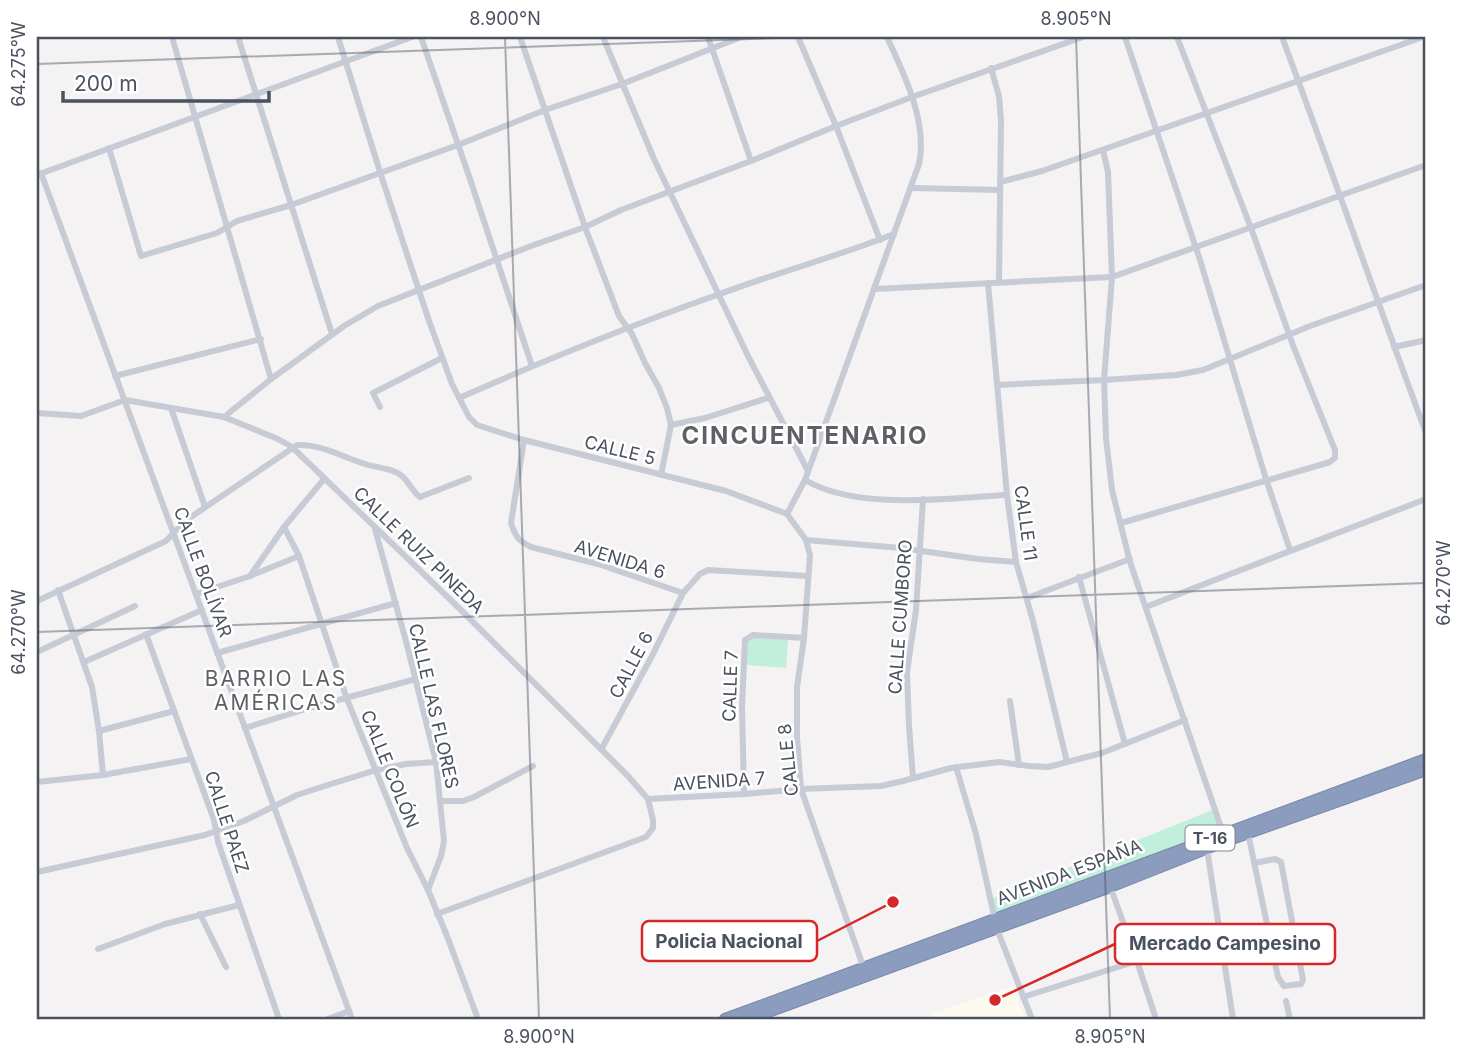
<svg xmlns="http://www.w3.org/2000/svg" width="1463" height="1056" font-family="Inter,sans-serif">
<rect width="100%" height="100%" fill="#f4f2f2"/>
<path fill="#fcfaed" d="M1013,986L1025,1019H933L931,1014Z"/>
<g fill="#c2efdb">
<path d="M748,637L788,640L786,668L746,665Z"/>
<path d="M1215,809L1223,833L995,919L991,899Z"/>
</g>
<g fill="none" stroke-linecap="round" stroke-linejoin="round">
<defs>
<g id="highway">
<path d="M725,1019C959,934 1192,844 1426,759"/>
<path d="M749,1019L1110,887L1226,841L1426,770"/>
</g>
</defs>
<use href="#highway" stroke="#7687aa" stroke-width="12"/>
<g stroke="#c6cbd5" stroke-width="6">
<path d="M172,37L271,379"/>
<path d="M238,37L332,334"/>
<path d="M338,37L380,172L428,318L452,384L469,417L477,425L524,440L726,491L787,514"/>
<path d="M421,37L470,179L532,366"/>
<path d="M520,37L585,227L619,316L632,334L645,363L659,388L667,408L671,425L661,475"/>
<path d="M603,37L654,159L748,356L808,471"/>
<path d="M708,37L751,161"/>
<path d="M798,37L836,126L880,240"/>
<path d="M1125,37L1200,260L1266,479L1290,550"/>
<path d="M1282,37C1331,168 1377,301 1426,433"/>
<path d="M991,68L999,96L1001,121L999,282"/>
<path d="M109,148L141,256L217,233L237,221L291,205L458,145L545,110L622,84L741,37"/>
<path d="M1103,150L1108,172L1112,277L1104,380L1106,438L1112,490L1130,562L1224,836"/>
<path d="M41,173L352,1019"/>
<path d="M37,175L412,37"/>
<path d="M1000,182L1042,171L1423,37"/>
<path d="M912,188L1000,190"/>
<path d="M988,283L1007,495L1016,562L1033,621L1067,762"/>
<path d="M875,289L1112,277L1426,165"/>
<path d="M1394,347L1426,340"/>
<path d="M115,376L261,339"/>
<path d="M997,385L1104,380L1176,375L1203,370L1310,326L1426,285"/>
<path d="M459,398C543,361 629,326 717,295C775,273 836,257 894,234"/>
<path d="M380,407L373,393L442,358"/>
<path d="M171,408L205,507"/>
<path d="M37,413L81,416L125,400L224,417L278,439L292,447L461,610L627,775L648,799L653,820V828L646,837L437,914"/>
<path d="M224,417L271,379L344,326L378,306L531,246L585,227L621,210L751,161L836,126L912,97L1083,37"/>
<path d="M671,425L705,418L768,398"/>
<path d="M524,440L511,523C516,537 517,540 531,547L598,564L683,593L700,574L708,570L808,576"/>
<path d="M805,480C858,511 947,498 1007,495"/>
<path d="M787,514L805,480L919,164C928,122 904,74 887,37"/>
<path d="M787,514L806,540L901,548L978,559L1016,562"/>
<path d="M1121,523L1330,462L1335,458V450L1294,348L1251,228L1177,37"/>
<path d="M284,527L299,556L347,699L407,848L428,890L447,936L478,1019"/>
<path d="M375,529L407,645L436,762L444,841L441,856L428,890"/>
<path d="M806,540L810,555L804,638L797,687V737L801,789L864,969"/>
<path d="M250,576L284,527L324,479"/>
<path d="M1079,577L1125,744"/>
<path d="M58,590L92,687L99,731L103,775"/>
<path d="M196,594L250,576L299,556"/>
<path d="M1027,598L1130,559"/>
<path d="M37,601L166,541L185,521L297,445C321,444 343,457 365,464C377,468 393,468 402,476C409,482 412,491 420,497L469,478"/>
<path d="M1146,607C1239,570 1333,535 1426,499"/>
<path d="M146,634L214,820L218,842L279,1019"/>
<path d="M37,652L135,606"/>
<path d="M217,653L396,603"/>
<path d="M84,662L202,610"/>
<path d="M1010,701L1019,765"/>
<path d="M245,728L309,708L416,679"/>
<path d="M99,731L174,711"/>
<path d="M602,748L652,656L683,593"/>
<path d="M956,767L976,834L997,929L1032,1019"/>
<path d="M913,778L909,726L907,672L916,610L923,499"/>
<path d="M37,782L103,775L191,759"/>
<path d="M744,794L742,707L745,640L753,635L804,638"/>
<path d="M648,799L744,794L801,789L881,786L903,781L951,768L999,762L1029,766L1048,767L1102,753L1185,720"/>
<path d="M441,801H463L474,797L533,766"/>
<path d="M1248,833L1278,977L1284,986L1301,984L1303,980L1281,862L1275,859L1254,863"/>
<path d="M1207,849L1233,1019"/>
<path d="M37,872L205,835L244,821L297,795L328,785L376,770L406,764L436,762"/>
<path d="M1110,886L1137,961L1156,1019"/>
<path d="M200,914L226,967"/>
<path d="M98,949L165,924L239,905"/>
<path d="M1023,997L1137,961"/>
<path d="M1286,1001L1290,1019"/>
<path d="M328,1019L349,1011"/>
</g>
<use href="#highway" stroke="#8b9cbe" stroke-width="10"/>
</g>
<path fill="none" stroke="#4a515f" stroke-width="2" stroke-opacity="0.45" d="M505,37L539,1019M1076,37L1110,1019M37,64L808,37M37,632L1426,583"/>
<g text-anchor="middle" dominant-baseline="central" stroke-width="5" stroke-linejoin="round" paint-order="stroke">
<rect fill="#fff" stroke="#80858f" stroke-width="2" x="1185.5" y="825.5" width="49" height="25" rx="5"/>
<g font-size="16" font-weight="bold" fill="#4a515f">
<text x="1210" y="838">T-16</text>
</g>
<g font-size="18" fill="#4a515f" stroke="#fff">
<text transform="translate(620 450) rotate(14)">CALLE 5</text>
<text transform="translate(1026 523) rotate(82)">CALLE 11</text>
<text transform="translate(419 550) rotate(44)">CALLE RUIZ PINEDA</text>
<text transform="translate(620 559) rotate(17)">AVENIDA 6</text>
<text transform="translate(203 572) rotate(70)">CALLE BOLÍVAR</text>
<text transform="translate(900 617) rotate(-86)">CALLE CUMBORO</text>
<text transform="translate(631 665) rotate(-62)">CALLE 6</text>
<text transform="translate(730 686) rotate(-88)">CALLE 7</text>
<text transform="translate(434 706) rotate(77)">CALLE LAS FLORES</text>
<text transform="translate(788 760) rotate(-96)">CALLE 8</text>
<text transform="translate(390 769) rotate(68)">CALLE COLÓN</text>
<text transform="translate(719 781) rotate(-4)">AVENIDA 7</text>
<text transform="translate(227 822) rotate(72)">CALLE PAEZ</text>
<text transform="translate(1069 872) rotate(-21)">AVENIDA ESPAÑA</text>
</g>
<g font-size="21" letter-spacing="2" fill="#5e6066" stroke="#fff">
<text x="276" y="678">BARRIO LAS<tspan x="276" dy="24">AMÉRICAS</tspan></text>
</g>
<g font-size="24" font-weight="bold" letter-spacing="2" fill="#5e6066" stroke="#fff">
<text x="805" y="435">CINCUENTENARIO</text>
</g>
</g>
<path fill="none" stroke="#d62828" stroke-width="2.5" d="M893 902L817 941M995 1000L1115 944"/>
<g fill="#d62828" stroke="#fff" stroke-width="2.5">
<circle cx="893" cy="902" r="7"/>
<circle cx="995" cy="1000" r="7"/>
</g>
<g fill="#fff" stroke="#d62828" stroke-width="2.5">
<rect x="642" y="921" width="175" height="40" rx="7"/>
<rect x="1115" y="924" width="220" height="40" rx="7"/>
</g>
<g font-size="19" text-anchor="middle" font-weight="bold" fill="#4a515f">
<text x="729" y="948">Policia Nacional</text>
<text x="1225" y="950">Mercado Campesino</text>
</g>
<rect width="1463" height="1056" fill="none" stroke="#ffffff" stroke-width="77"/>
<path d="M63 91v10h206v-10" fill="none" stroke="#4a515f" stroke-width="3.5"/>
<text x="74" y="91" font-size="21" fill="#4a515f" stroke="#ffffff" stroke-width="5" paint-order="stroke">200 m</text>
<rect x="38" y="38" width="1386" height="980" fill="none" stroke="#4a515f" stroke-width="2.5"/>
<g font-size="18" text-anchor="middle" fill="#4a515f">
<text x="505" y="25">8.900°N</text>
<text x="1076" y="25">8.905°N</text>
<text transform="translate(19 64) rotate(-90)" y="6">64.275°W</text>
<text transform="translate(1444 583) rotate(-90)" y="6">64.270°W</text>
<text transform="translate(19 632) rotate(-90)" y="6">64.270°W</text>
<text x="539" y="1043">8.900°N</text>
<text x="1110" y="1043">8.905°N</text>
</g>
</svg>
